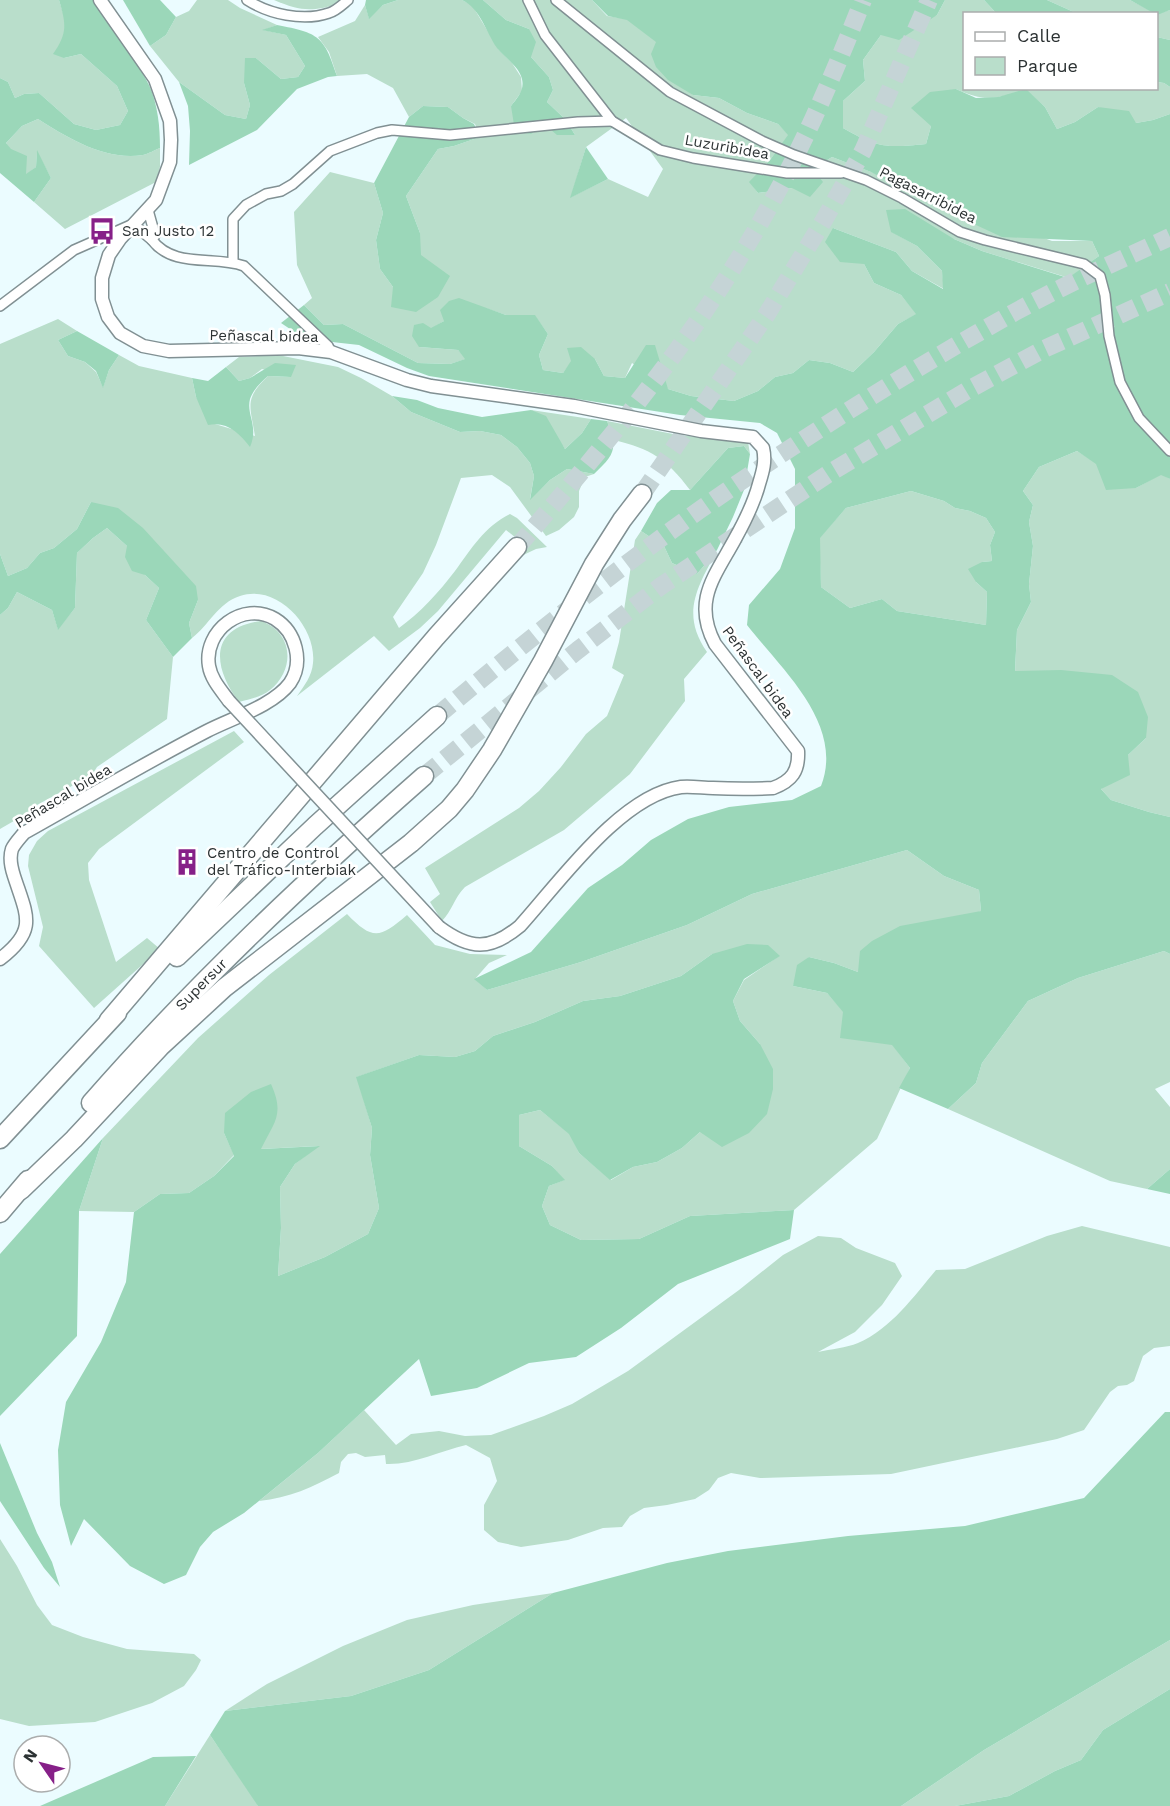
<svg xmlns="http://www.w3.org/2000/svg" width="1170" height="1806" font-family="'Work Sans',sans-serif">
<rect width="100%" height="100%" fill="#ebfcff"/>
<g fill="#b9decb" fill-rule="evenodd">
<path d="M0,0H59L66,22L63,40L64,58L81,54L117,86L128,111L120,125L96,130L74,124L39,93L24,94L15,98L8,82L0,78Z"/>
<path d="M197,0H228L240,8L277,25L264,30L286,35L305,66L298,77L281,79L256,58L244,83L250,105L246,119L225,115L179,82L150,46L166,35L176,17L189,11Z"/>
<path d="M274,0H340L338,4C311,12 300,11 274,0Z"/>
<path d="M398,0H462L472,5L499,50L512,63L521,77L522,91L511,106L544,124L575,135L566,120L547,102L553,90L549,77L531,57L529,29L506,20L483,0H592L607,16L627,19L657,42L693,95L719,98L747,113L778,124L789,135L770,160L750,182L758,193L792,188L813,169L832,157L1052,241H1092L1099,256L1069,278L982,251L954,239L892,232L917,246L942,271L944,289L912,271L896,252L833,228L864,264L874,283L901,295L917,314L898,324L874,352L853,372L830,363L809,360L793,373L775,377L758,391L734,401L691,396L668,389L632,363L625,378L604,376L595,359L572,361L563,373L543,370L539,355L548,334L535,316L506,315L485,308L444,321L431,329L419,347L458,350L466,359L450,364L418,363L343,324L324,325L304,305L312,298L297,265L294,212L330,172L374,183L383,213L376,240L380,269L393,287L420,255V233L406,196L438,149L454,146L480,137L475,124L463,118L448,107L423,106L409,117L393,88L367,74L337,76L329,52L318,37L355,21L365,5L369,18L383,5ZM626,118L663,169L648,197L608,179L571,197L586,147Z"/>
<path d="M945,0H984L996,13L964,14V88H1156L1157,82L1164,83L1170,87V114L1153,120L1136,123L1098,107L1075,122L1057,129L1045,107L1026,90C996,98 986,103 956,89L931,126L926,144C886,148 878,148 843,128V101L865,81L863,60L881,35L937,15Z"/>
<path d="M1047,0H1130L1155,13H1076Z"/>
<path d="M1170,10V40L1157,37L1156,14Z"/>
<path d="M38,119C68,138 105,161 143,155C148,154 155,150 160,148V167L156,182L65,229L34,202L51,178L37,152L36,167L26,175L6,143L22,126Z"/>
<path d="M58,319L77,331L58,340L68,356L85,362L96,372L103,387L109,370L119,355L139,366L192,378L196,397L215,424L255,436C250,405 244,399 268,376L291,377L262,369L250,378L239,381L226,367L239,357L278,355L338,367L361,378L392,396L411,412L460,432L480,431L501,435L517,447L530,463L534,476L530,499L550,480L567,469L594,474L585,477L579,491V507L574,517L559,530L546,536L510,487L492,475L461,478L436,545L423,573L393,617L399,628C420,613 439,592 455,571C471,549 484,527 510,514L517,518L547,547L536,549L517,558L526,546L506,530L438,611L420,628L389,651L374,636L297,696C304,686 312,676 313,663C317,627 277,583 240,596C218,603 209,625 192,638L189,623L198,600L91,502L77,529L54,548L40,553L27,568L8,576L0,554V344Z"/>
<path d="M531,410L591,419L582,433L565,449L556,436Z"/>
<path d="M607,421L678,435L748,442L750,454L744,446L728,448L690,490C667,459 651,449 614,440Z"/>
<path d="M1077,451L1136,488L1161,474L1170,479V817L1149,812L1111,800L1101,789L1128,755L1146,738L1015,672L1017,630L1031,602L1029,584L1033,546L1029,522L1033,505L1023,491L1039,467Z"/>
<path d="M911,491L944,501L955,508L970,511L986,518L995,532L990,545L992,561L982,562L976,582L987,592L986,625L897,611L882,599L850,608L821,587L819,538L846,508Z"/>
<path d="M107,528L127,546L145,575L159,588L146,620L173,657L167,719L97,767L92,775L37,805L26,814L0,829V615L8,608L17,592L52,610L58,629L75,608L77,553L93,538Z"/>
<path d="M641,531L664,546L672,563L697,574L717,550C698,587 680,613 707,652L684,679L685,701L630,774L564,830L465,887C454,898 452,911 442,921L430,902L440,894L425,868L519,808L539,791L561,767L586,734L607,716L624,675L612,668L619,642L635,540Z"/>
<path d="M261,621C293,632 296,669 270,690C261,697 251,699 239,702C213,668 208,628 261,621Z"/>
<path d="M234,731L244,742L99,849L88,863L89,880L116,962L147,938L160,949L94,1008L39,946L43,927L28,866L29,855L37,841L48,831Z"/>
<path d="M907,850L944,876L979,890L981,911L858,972L834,963L809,957L793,986L827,993L870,1041L892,1044L910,1068L877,1139L794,1210L690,1216L639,1239L581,1240L550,1225L542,1206L549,1186L564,1180L552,1166L519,1146V1115L540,1110L570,1134L579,1153L611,1180L633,1167L657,1162L682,1148L700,1132L760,1044L740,1021L733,1001L744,980L779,956L712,954L681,976L620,996L583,1001L535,1022L493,1036L475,1051L455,1057L419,1055L357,1077L372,1128L370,1155L379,1208L368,1234L325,1257L278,1276L281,1228L280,1187L295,1164L318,1146L260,1149L224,1133L234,1155L214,1176L189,1193L160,1194L134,1212L79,1211L103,1138L198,1038L269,975L347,914C373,941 380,938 407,915L435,945L470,954L507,955L489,963L475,979L487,990L581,962L687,925L752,894Z"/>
<path d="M1164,951L1170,954V1082L1155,1089L1170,1107V1169L1147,1189L1110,1181L948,1109L976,1083L982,1063L1028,1001L1078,978Z"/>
<path d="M1082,1226L1170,1247V1346L1154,1348L1143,1356L1134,1381L1127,1385L1118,1386L1110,1392L1084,1430L1057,1439L891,1474L760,1478L731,1473L718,1478L709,1490L695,1499L667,1505L644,1508L630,1516L622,1527L603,1528L568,1540L521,1547L498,1542L484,1530V1505L497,1481L490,1458L466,1445C440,1451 413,1465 386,1464L385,1455L365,1457L356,1453L348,1454L341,1462L339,1473C313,1487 289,1498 259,1501L318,1453L364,1410L396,1445L411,1434L439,1431L465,1436L491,1435L544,1416L572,1404L628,1371L739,1290L783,1255L818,1236L841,1238L856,1248L895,1263L902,1276L882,1305L855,1332L818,1352C831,1349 846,1348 858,1343C891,1329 914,1296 936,1270L965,1269L1047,1236Z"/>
<path d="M0,1539L17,1566L37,1605L52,1625L83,1637L127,1649L194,1654L201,1660L196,1670L184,1686L152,1703L95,1722L29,1726L0,1719Z"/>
<path d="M553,1593L429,1670L351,1696L225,1711L267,1684L343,1646L407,1620L473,1605Z"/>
<path d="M1170,1640V1689L1103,1730L1081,1760L1055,1771L1009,1796L955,1806H901L984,1750Z"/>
<path d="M210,1735L257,1803L258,1806H165Z"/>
</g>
<g fill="#9bd7b9" fill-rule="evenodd">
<path d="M59,0H93C110,26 136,58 149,85C158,105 160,127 160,148C155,150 148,154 143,155C105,161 68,138 38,119L22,126L6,143L11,149L27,156L26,174L36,167L37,150L51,178L34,202L0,173V78L8,82L15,98L24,94L39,93L74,124L96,130L120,125L128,111L117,86L81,54L64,58L53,54C68,33 66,24 59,0Z"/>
<path d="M123,0H160L176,17L166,35L150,46Z"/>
<path d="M366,0H398L383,5L369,19L365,5Z"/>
<path d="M462,0H483L506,20L529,29L536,42L531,57L549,77L553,90L547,102L566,120L575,135H557L544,124L531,134L515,131L511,106C518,97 526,89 521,76C517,65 504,57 497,48C486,32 480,8 462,0Z"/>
<path d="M592,0H945L937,15L899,40L881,35L863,60L865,81L843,101V128C878,148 886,148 926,144L931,126L911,108L930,92L956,89L976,98L998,97L1026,89L1045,107L1057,129L1075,122L1098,107L1129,111L1136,123L1153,120L1170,114V479L1161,475L1136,488L1106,490L1096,464L1077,451L1039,467L1023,491L1033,505L1029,522L1033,546L1029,584L1031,602L1017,630L1015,671L1061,670L1112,675L1138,692L1148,717L1146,738L1128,755L1130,775L1101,789L1111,800L1149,812L1170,817V954L1164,951L1078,978L1028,1001L982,1063L976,1083L948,1109L899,1088L910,1068L892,1045L840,1038L843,1012L827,993L793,986L797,965L809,957L834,963L858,972L860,951L872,941L900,926L981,911L979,890L944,876L907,850L752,894L687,925L581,962L487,990L474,979L531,952L588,888L622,865L651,840L688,819L729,807L792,800L821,786C845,724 781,669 747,625L749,605L780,569L795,528V469L777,433L760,423L680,415L429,376L407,368L359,345L305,339L281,323L304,305L324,325L343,324L418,363L450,364L465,359L458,350L419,347L412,336L414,325L423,323L431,328L444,321L440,310L449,301L459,298L506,315H535L548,334L539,355L543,370L563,373L571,361L567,348L581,347L595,359L604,376L625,378L646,345H655L668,389L691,396L734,401L758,391L775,377L793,373L809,360L830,363L853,372L874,352L898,324L916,314L901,295L874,283L864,264L840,262L825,242L833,228L896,252L912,271L943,289L942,271L917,246L891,232L886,210L905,209L954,239L982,251L1068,278L1099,256L1092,241L1002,237L937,207L871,172L832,157L813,169L823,182L810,197L792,188L758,193L749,182L770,160L788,135L778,124L747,113L719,98L693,95L668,80L656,67L651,54L656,42L627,20L608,16ZM911,491L944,501L955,508L970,511L986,518L995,532L990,545L992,561L982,562L968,569L976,582L987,592L986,625L897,611L882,599L850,608L821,587L820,538L846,508Z"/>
<path d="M984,0H1047L1076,13H996Z"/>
<path d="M1130,0H1170V10L1157,15Z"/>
<path d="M277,25C319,33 324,36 337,76L328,77L297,89L257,130L189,165L190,131L188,106L179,82L225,115L246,119L250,105L244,83L245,58H256L281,79L298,77L305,66L286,35L262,30Z"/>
<path d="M1157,37L1170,40V87L1164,83L1157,82Z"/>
<path d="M423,106L448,107L463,118L474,124L480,137L454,146L438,149L406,196L420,233L421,255L450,276L438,297L416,312L391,307L393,287L380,269L376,240L383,213L374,183L409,117Z"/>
<path d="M586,147L608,179L570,198Z"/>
<path d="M77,331L119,355L109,370L103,388L96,371L85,362L68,356L58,340Z"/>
<path d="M275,363L296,365L291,377L268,376C261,382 253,390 250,399C246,415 259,426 250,447C239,433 227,421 208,425L196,397L192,378L208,381L226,367L239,381L250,378Z"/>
<path d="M392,396L417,400L438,408L482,417L531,410L546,416L565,449L582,433L591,419L607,421C618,449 615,454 594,474L567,469L550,480L530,500L534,476L530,463L517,447L501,435L480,431L460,432L411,412Z"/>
<path d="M744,446L750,454L744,490L733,517L717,550L697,574L672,563L664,546L641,531L657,503L671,490H690L728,448Z"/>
<path d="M91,502L118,508L143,528L196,586L198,600L189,623L192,638L173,657L146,620L159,588L145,575L132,571L125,557L127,546L107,528L93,538L77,553L75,608L58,630L52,610L17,592L8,608L0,615V554L8,576L27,568L40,553L54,548L77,529Z"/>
<path d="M747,944L768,945L780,956L744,979L733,1001L740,1021L760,1044L773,1069V1089L767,1114L749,1133L722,1147L700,1132L682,1148L657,1162L633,1167L610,1180L579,1153L569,1134L540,1110L519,1115V1146L552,1166L565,1180L549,1186L542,1206L550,1225L581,1240L639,1239L690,1216L794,1210L790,1239L678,1284L621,1328L576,1357L529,1363L477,1388L431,1396L419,1359L318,1453L244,1513L213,1532L200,1547L186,1575L164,1584L130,1566L84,1519L71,1546L60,1505L58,1450L66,1402L101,1342L126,1282L134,1212L160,1194L189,1193L214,1176L234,1156L224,1133L225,1113L251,1092L271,1084C285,1115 274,1122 261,1149L320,1146L295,1164L280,1187L281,1228L278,1276L325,1257L368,1234L379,1208L370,1155L372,1128L356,1077L419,1055L455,1057L475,1051L493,1036L535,1022L583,1001L620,996L681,976L712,954Z"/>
<path d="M103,1138L79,1211L77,1336L0,1416V1254Z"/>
<path d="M1170,1169V1194L1147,1189Z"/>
<path d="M1165,1412H1170V1640L984,1750L901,1806H258L210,1735L225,1711L351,1696L429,1670L553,1593L667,1563L728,1551L848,1536L965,1526L1084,1498Z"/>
<path d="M0,1443L37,1533L52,1562L60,1587L44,1568L0,1501Z"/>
<path d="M1170,1689V1806H955L1009,1796L1055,1771L1081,1760L1103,1730Z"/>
<path d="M196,1756L165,1806H40L153,1757Z"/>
</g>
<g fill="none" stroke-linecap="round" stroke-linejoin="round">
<g stroke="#c5d4d6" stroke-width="18" stroke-dasharray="18 9" stroke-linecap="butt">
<path d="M642,494L767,314L824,220L863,151L929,0"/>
<path d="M517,547C618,431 713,316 784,179C814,121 839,61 863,0"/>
<path d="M437,716C523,644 610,574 701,509C802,438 907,372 1015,312C1066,284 1118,261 1170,237"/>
<path d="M424,776L578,650L661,586L828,474L968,390L1044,349L1170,292"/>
</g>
<defs>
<g id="minor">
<path d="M247,0C269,14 303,22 329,13C336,11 342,5 348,0"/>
<path d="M528,0L545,35L612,121L660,150L693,158L787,173H841"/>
<path d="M556,0L670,92L762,141L794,155L866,180L902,198L960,232L985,240L1084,264L1100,276L1105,295L1109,336L1120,382L1139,418L1170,451"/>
<path d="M152,240C174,269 214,255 244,266L328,346L331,352"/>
<path d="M233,261V219L246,205L266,194L281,191L293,184L330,151L377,133L392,130L450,135L578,122L612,121"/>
<path d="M0,306L74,250L133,224L152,240L155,235L148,210"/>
</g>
<g id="tertiary">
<path d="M100,0L155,79L170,121L171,140L170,162L156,200L120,239L109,255L102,278V299L108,317L120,333L143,346L169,351L298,348L331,352L407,380L431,386L574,406L701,431L753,437L763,448C766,461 763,471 759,484C754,503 745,521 735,539C715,576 692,601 715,644L798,751C799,771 792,781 773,788C753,789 733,789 713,788C703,788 692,786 681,787C621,795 559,883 520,926C490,951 470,950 439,927"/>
<path d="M0,959C38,930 27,916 14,876C11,867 9,858 12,849C15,843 20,838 24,833C85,799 145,763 207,731C232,718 273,706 290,683C304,662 296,632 275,619C243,600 203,631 209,666C211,679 221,690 229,701"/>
</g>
<g id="motorway">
<path d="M177,957L315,826L437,716"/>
<path d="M109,1020L436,637L517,547"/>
<path id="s1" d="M91,1103C193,986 307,879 424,776"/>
<path d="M0,1139L117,1013"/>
<path d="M21,1190L74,1139L160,1047L224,988L411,843L449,809L465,790L492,750L543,661L594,564L622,520L642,494"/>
<path d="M0,1213L28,1180"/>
</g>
</defs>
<use href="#minor" stroke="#819093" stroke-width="12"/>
<use href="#tertiary" stroke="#819093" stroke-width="15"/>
<use href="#motorway" stroke="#819093" stroke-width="21"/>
<use href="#minor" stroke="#fff" stroke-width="9"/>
<use href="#tertiary" stroke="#fff" stroke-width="12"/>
<use href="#motorway" stroke="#fff" stroke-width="18"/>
<defs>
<path id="tertiary-bridge" d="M229,701L439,927"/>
</defs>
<use href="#tertiary-bridge" stroke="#819093" stroke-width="15" stroke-linecap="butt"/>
<use href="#tertiary-bridge" stroke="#fff" stroke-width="12"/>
</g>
<defs>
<symbol id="bus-bare" viewBox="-9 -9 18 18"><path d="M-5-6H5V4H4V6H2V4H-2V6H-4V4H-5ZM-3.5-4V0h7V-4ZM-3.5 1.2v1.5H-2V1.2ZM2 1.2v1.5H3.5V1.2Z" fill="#862088" stroke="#fff" stroke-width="2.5" paint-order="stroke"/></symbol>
<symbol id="building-bare" viewBox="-9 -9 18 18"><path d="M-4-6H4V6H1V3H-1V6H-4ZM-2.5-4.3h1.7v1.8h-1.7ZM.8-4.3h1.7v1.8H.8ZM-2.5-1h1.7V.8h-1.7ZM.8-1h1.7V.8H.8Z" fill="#862088" stroke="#fff" stroke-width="2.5" paint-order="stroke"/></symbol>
</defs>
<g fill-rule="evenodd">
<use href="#bus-bare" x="83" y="212" width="38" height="38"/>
<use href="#building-bare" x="168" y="843" width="38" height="38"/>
</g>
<g text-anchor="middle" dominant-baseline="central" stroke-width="5" stroke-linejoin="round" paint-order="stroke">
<g font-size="15" fill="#2c3233" stroke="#fff">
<text transform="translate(727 147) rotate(10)">Luzuribidea</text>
<text transform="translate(928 195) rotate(27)">Pagasarribidea</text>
<text transform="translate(264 336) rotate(1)">Peñascal bidea</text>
<text transform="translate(758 672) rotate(54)">Peñascal bidea</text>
<text transform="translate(63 796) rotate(-31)">Peñascal bidea</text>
<text stroke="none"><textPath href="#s1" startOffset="162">Supersur</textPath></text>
</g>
<g font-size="15" fill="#2c3233" stroke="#fff" text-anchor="start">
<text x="122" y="231">San Justo 12</text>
<text x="207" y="853">Centro de Control<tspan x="207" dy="17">del Tráfico-Interbiak</tspan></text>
</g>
</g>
<rect x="963" y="12" width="195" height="78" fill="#ffffff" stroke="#abadad" stroke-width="1.5"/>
<rect x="975" y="32" width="30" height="9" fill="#ffffff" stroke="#abadad" stroke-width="1.5"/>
<text x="1017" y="42" font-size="18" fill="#2c3233">Calle</text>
<rect x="975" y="57" width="30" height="18" fill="#b9decb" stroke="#abadad" stroke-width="1.5"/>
<text x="1017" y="72" font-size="18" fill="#2c3233">Parque</text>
<g transform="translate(42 1764) rotate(305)"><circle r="28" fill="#ffffff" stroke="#abadad" stroke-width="1.5"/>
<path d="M0-4.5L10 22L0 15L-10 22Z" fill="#862088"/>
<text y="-9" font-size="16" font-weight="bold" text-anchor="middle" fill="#2c3233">N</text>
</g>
</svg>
